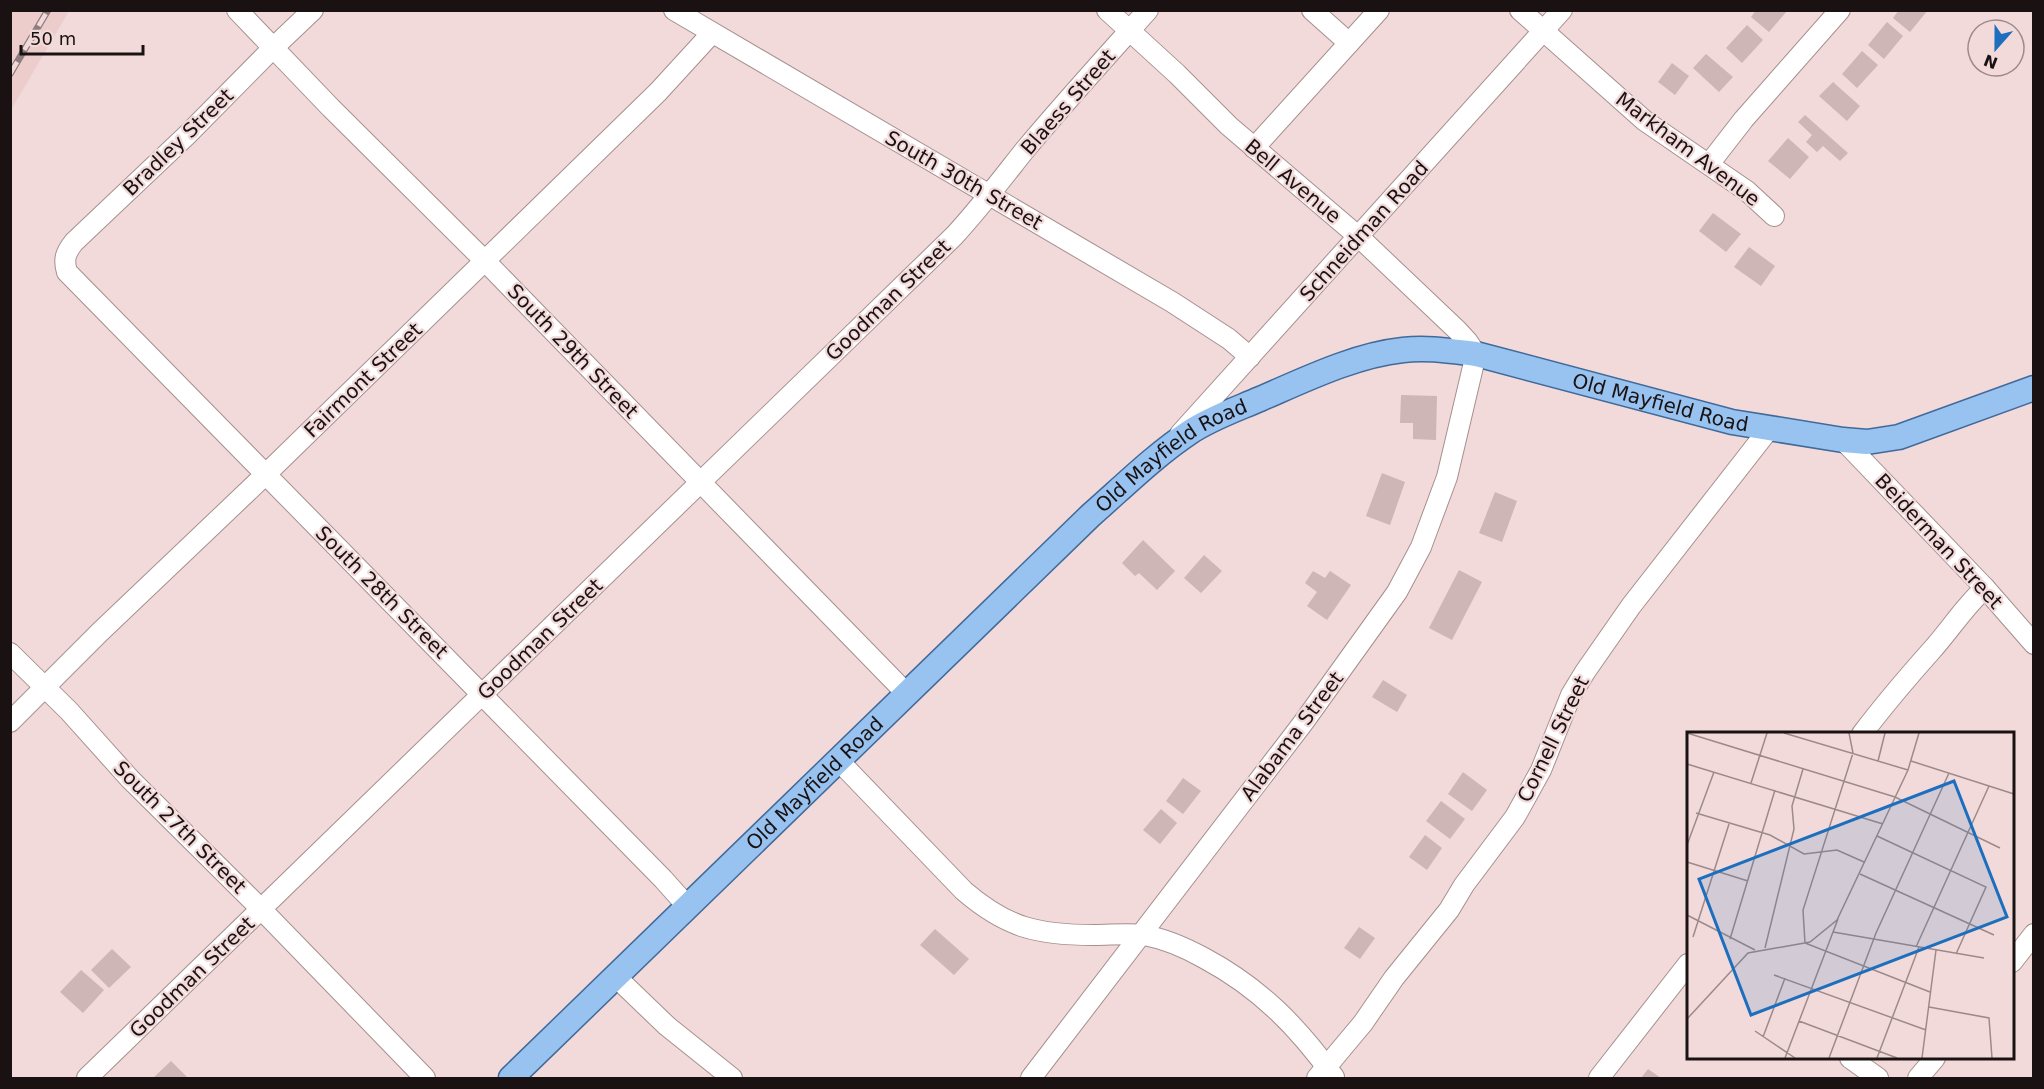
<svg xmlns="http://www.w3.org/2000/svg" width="2044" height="1089" font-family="'DejaVu Sans',sans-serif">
<rect width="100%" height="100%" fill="#f3dada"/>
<path fill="#edcccc" d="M11,10L69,11L11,110L10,11Z"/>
<g fill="#cdb6b5">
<path d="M1756,10H1788L1769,32L1751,17Z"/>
<path d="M1899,10H1928L1910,32L1893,18Z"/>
<path d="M1887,22L1903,36L1884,59L1868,45Z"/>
<path d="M1747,25L1763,40L1742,63L1726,48Z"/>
<path d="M1862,51L1878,65L1857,88L1842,74Z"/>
<path d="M1706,54L1733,77L1719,92L1693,68Z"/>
<path d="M1672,63L1689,76L1675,95L1658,82Z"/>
<path d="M1833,82L1860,106L1847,121L1819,96Z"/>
<path d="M1805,115L1848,153L1840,161L1823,146L1817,152L1806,142L1812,135L1798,122Z"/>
<path d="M1788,138L1809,157L1790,179L1768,161Z"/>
<path d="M1713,213L1741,234L1726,252L1699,231Z"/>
<path d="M1749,247L1775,266L1761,286L1734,267Z"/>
<path d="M1401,395L1437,396L1436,440L1413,439V423H1400Z"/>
<path d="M1382,473L1405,482L1390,525L1366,516Z"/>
<path d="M1495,492L1517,501L1502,542L1479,533Z"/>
<path d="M1143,540L1175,571L1157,590L1139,573L1135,576L1122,563Z"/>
<path d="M1204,555L1222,571L1201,593L1184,578Z"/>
<path d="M1459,570L1482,582L1452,640L1429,628Z"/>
<path d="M1313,571L1325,578L1330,571L1351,585L1327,620L1307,606L1317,592L1305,583Z"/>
<path d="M1383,680L1407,695L1397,712L1372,697Z"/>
<path d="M1463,772L1487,790L1472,811L1448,794Z"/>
<path d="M1183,778L1201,791L1183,814L1166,801Z"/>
<path d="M1441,801L1465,819L1450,839L1426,821Z"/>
<path d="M1161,809L1177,823L1160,844L1143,830Z"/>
<path d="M1425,835L1442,848L1427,870L1409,857Z"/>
<path d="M1359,927L1375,938L1360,959L1344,948Z"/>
<path d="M935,929L969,959L954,975L920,945Z"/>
<path d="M112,949L131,967L109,988L91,970Z"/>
<path d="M81,970L104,990L83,1013L60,992Z"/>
<path d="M171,1061L188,1078H153Z"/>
<path d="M1648,1069L1661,1078H1641Z"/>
</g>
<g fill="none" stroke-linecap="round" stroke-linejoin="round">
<defs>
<g id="minor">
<path d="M237,10L331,108L484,260L907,694"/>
<path d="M313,10L273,48L187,135L74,242C66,252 63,259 67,272L663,879L688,907"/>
<path d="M674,10L1172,302L1229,339L1250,357"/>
<path d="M1312,10L1349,43"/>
<path d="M1520,10L1645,121L1747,191L1774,216"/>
<path d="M1254,148L1379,10"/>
<path d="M1709,164L1744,119L1840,10"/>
<path d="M1180,434L1562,10"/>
<path d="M1843,440L1985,588L2034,644"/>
<path d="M10,653L69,711L130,779L262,910L425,1078"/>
<path d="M10,722L100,632L266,474L658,92L712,33"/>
<path d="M1862,734C1884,705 1907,678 1931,651C1950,630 1964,607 1985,588"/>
<path d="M839,761L964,891C1007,928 1038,935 1094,935C1110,935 1128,933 1144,935C1166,939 1184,947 1204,958C1260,988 1297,1026 1334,1077"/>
<path d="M2012,962L2034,934"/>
<path d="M616,977L667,1026L732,1078"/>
<path d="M1850,1058L1878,1078"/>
<path d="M87,1078L954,236C979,209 1001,180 1024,151C1064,103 1106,57 1148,10"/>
<path d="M1031,1078L1303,723L1397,592L1421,547L1447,477L1476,354L1468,342L1457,330L1359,237L1229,126L1177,74L1107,10"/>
<path d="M1317,1078L1363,1023L1394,978L1449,910L1464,885L1515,817L1541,770L1571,695L1585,672L1631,606L1769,429"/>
<path d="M1599,1078L1688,964"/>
<path d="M1918,1078L1935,1058"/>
</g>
<g id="major">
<path id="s1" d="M511,1078L1091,515C1123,487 1154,456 1190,432C1211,418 1237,409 1260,399C1304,380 1355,355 1403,350C1427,347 1451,351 1476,354L1732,422L1843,440L1867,442L1899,437L2034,388"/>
</g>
</defs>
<use href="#minor" stroke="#a68f8f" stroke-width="22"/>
<use href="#major" stroke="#406a9a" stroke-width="27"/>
<use href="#minor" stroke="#fff" stroke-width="20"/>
<use href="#major" stroke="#98c2ef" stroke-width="24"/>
<defs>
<path id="rail" d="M10,74L48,10"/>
</defs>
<use href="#rail" stroke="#8e7d7d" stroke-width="7"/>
<use href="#rail" stroke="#f3dada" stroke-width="4.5" stroke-dasharray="14" stroke-linecap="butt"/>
</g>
<g text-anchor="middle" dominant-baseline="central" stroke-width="4.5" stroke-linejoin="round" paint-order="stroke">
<g font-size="20" fill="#1a1212" stroke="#f3dada">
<text transform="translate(1068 102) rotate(-49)">Blaess Street</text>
<text transform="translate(178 142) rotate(-44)">Bradley Street</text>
<text transform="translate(1688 149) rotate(37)">Markham Avenue</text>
<text transform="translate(964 180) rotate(30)">South 30th Street</text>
<text transform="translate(1293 181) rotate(40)">Bell Avenue</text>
<text transform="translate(1364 231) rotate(-48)">Schneidman Road</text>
<text transform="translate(888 300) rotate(-44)">Goodman Street</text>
<text transform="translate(573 351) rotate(46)">South 29th Street</text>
<text transform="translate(363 380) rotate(-44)">Fairmont Street</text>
<text stroke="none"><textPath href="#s1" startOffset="1431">Old Mayfield Road</textPath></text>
<text stroke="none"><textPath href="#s1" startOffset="909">Old Mayfield Road</textPath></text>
<text transform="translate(1939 541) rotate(47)">Beiderman Street</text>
<text transform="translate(382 592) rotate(45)">South 28th Street</text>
<text transform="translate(540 639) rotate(-44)">Goodman Street</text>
<text transform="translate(1292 736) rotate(-53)">Alabama Street</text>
<text transform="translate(1553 739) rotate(-64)">Cornell Street</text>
<text stroke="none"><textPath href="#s1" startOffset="423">Old Mayfield Road</textPath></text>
<text transform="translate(180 827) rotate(45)">South 27th Street</text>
<text transform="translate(192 977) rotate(-44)">Goodman Street</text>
</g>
</g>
<g transform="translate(1687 732)">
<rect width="327" height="327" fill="#f3dada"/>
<path fill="none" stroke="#9c8a8a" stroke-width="1.5" d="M0,1L208,65L313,116M97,1L221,38M162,1L166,21L116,178L118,211L243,260M191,29L198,1M224,29L327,62M0,32L196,92M64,51L80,1M9,81L83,103L117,122L150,118L177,130M190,104L299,155L269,222M0,113L27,40M0,130L61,149M173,142L307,203M0,183L68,218M146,200L297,226M6,205L42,92M43,207L88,58M229,215L302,54M78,216L107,97L105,74L116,37M87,243L239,298M242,275L302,286L305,326M0,287L61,221L123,210L150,188L221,38L232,1M112,289L210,326M68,299L108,326M76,305L98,246M98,326L151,187M142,326L189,201L262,41M190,326L232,215M235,326L249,218"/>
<path fill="#1d6fbe" fill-opacity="0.15" stroke="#1d6fbe" stroke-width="3" d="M267,49L320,185L64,283L12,147Z"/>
<rect width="327" height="327" fill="none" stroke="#1a1212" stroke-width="3"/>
</g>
<rect width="2044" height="1089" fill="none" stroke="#1a1212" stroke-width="24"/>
<g transform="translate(1996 48) rotate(201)"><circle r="28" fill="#f3dada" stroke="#9c8a8a" stroke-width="1.5"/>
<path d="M0-4.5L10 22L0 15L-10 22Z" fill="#1d6fbe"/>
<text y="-9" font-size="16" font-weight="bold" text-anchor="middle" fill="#1a1212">N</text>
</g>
<path d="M21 45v9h122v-9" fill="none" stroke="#1a1212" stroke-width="3"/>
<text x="30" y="45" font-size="18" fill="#1a1212" stroke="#f3dada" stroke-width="4.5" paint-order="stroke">50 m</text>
</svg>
